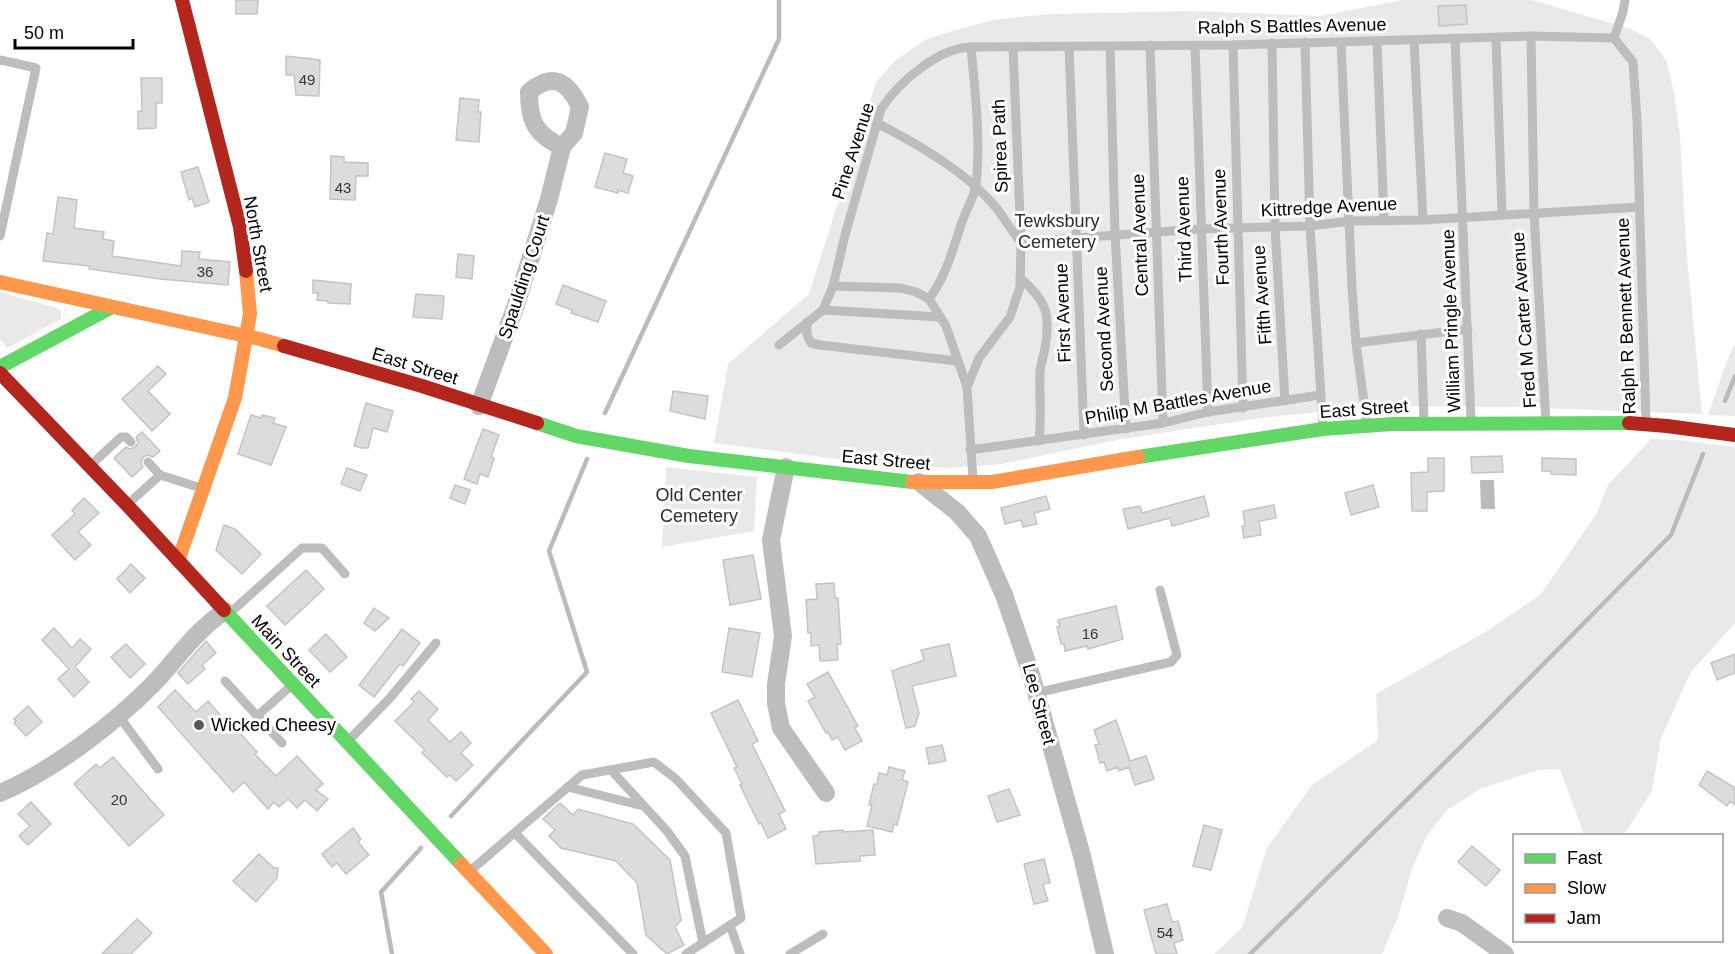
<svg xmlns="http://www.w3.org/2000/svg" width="1735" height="954" font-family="Helvetica,sans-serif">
<rect width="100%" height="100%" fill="#fff"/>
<g fill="#e9e9e9">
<path d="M1402,0H1532L1631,29L1650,39L1666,60L1674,92L1680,136L1686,246L1702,414L1516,407L1377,406L1260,418L1122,439L1002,464L948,468L861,462L714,443L728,364L809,294L876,82L896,60L925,40L948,32L993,20L1049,14L1193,11L1320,16Z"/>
<path d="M0,292L57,308L61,311V319L7,348L0,339Z"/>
<path d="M1735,343V416L1708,415L1728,358Z"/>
<path d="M1651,439L1680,440L1735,447V623L1691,672L1661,738L1652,791L1624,835H1582L1583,832L1560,769L1538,770L1480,789L1447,810L1426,837L1412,869L1398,917L1382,954H1214L1242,928L1267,848L1312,785L1378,740L1376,694L1487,631L1541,594L1597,513L1608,485Z"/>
<path d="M666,467L757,477L754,531L662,547Z"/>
</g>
<path fill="#bbb" d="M1480,480H1494L1495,509H1481Z"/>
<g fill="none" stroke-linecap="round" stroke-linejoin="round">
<g stroke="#bbb" stroke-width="4.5">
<path d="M1725,401L1735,376"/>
<path d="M605,413L779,39V0"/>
<path d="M451,816L587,672L549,551L587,459"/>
<path d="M392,954L381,892L421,848"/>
<path d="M1250,954L1486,722L1671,535L1703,454"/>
</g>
</g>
<g fill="#dcdcdc" stroke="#c4c4c4" stroke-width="1.5">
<path d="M236,0H258L257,14H236Z"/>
<path d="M1466,5L1467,24L1439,26L1438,6Z"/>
<path d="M286,56L320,60L319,96L296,95L294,75H286Z"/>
<path d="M141,78H162V103H156V128L138,129V111H142Z"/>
<path d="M460,98L479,100L478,112H481L479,142L456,140Z"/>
<path d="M605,153L627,159L623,173L633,176L628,193L618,190V193L595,187Z"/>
<path d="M331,156L344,157V162L368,163V176H356L355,200L330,199Z"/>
<path d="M198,167L209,202L195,207L192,198L189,200L181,172Z"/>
<path d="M58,197L77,200L74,228L104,232L103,239L114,241L112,256L181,266L182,251L200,252L199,259L230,262L228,285L160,279L89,269L90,266L43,261L47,233L53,234Z"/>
<path d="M458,254L474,256L472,279L456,277Z"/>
<path d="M313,280L351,284L350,304L328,303V301L317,300L318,293H313Z"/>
<path d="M563,285L606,301L598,322L571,313L572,310L556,304Z"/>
<path d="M416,294L444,296L442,319L413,317Z"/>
<path d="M158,366L166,374L148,391L170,414L152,431L122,399Z"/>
<path d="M673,391L708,396L705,419L670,411Z"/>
<path d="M366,403L393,411L387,432L373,428L368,448H362L354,446Z"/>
<path d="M251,415L261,418L262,415L275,418L273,423L286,427L271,465L238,454Z"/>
<path d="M483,429L499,435L491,457L494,458L488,477L480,474L477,484L464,479Z"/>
<path d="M142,432L160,451L153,457L147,455L143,457L141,463L143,467L132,477L114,458L126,447L130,449L135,447L138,443L136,437Z"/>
<path d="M1502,456L1503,472L1472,473L1471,457Z"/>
<path d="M1428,458H1444V491L1427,492V511H1412L1411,473L1428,472Z"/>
<path d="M1542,458L1576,459V475L1551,474L1552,471H1542Z"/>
<path d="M347,468L367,475L360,491L341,484Z"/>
<path d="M455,485L470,490L465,504L450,498Z"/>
<path d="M1373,485L1379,507L1351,515L1345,493Z"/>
<path d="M1046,496L1050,509L1034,513L1037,524L1023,527L1021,520L1005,524L1001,508Z"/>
<path d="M1204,496L1209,516L1172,526L1170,518L1128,529L1123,509L1140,506L1142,513Z"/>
<path d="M84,498L99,513L78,532L91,545L75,560L52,535L75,514L72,510Z"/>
<path d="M1274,505L1276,518L1259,521L1261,535L1244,538L1242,526H1245L1243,511Z"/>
<path d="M224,525L235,529L261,554L242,574L216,550Z"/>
<path d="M753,555L761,599L730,605L723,560Z"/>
<path d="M131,564L145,578L130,593L117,579Z"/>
<path d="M306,570L324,589L285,625L267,606Z"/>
<path d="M834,583L835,598H838L841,644H837L838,660L820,661L819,645L811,646V633H808L806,600L817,599L816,584Z"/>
<path d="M1116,606L1123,639L1088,649L1087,646L1065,651L1064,644H1061L1057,627H1060L1058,620Z"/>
<path d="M374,608L389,618L375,631L364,623Z"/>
<path d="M54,628L72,648L80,639L91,649L75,667L89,682L74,697L58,679L69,669L42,640Z"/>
<path d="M729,628L760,633L752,677L722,672Z"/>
<path d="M402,629L420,643L403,666L400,664L374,697L359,685Z"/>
<path d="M326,634L347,657L330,672L309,650Z"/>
<path d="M206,641L216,653L202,665L205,669L188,684L178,673Z"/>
<path d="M126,644L145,664L130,678L111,657Z"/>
<path d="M949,644L956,676L912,686L919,713L915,726L906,728L892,671L924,660L921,650Z"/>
<path d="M1735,654V673L1717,680L1711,663Z"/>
<path d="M828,672L858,726L855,728L862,741L845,750L838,737L832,740L828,732L826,733L808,701L815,697L807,684Z"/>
<path d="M175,690L196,712L208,701L237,734L239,732L257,752L255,754L276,776L297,756L323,784L316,790L328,799L317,811L305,800L297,808L288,799L279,807L274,802L268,809L244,782L233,792L158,707Z"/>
<path d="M419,691L438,709L428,720L450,742L461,732L471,743L461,753L473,765L456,781L450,775L447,777L422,753L425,750L395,721L414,702L411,699Z"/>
<path d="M738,700L758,741L752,744L785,811L779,814L786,829L768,838L761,823L759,824L740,785L742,784L734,768L737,767L711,713Z"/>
<path d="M28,706L42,722L26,736L14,723L16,721L14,719Z"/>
<path d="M1116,720L1130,761L1146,756L1154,779L1135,785L1129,767L1119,771L1118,767L1107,771L1104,762L1100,763L1095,745L1099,744L1094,730Z"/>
<path d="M942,745L946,761L929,764L926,748Z"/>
<path d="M113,757L164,815L129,846L74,784L96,764L100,768Z"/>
<path d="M889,767L905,771L902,780L908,782L897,825L894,824L892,832L867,826L872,805H869L874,784H877L879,773L887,775Z"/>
<path d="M1707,771L1735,788V805L1730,801L1727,806L1699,785Z"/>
<path d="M1009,789L1020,815L997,822L988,796Z"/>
<path d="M31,802L51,824L28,845L19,836L30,826L18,814Z"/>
<path d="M560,803L573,815L578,809L633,824L670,860L681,920L675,927L684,945L667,954L646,935L637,883L616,861L561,848L549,836L555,830L543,819Z"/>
<path d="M1204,825L1222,830L1211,870L1193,866Z"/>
<path d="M353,828L361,839L358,842L369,855L346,874L337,863L332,867L322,854Z"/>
<path d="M843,830L844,832L873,830L875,855L860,856V861L816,864L813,836L819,835V832Z"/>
<path d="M1472,846L1500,870L1486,886L1458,862Z"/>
<path d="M259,854L274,868H278L277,878L256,902L233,881Z"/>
<path d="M1044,859L1050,883L1043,884L1048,901L1034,904L1024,864Z"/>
<path d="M1167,904L1172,922L1178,921L1183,940L1174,943L1177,954H1156L1144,910Z"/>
<path d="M137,919L152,933L131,954H102Z"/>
</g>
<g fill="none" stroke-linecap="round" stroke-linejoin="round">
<g stroke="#bdbdbd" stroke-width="9">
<path d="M1531,36L1534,213L1546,422"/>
<path d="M1496,38L1502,214"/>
<path d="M1614,38L1633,62L1637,120L1646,422"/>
<path d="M1614,38L1623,12L1625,0"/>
<path d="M1455,39L1471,421"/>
<path d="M1414,40L1423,220"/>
<path d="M1377,41L1384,221"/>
<path d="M1305,42L1310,226L1323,427"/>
<path d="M1272,43L1275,227L1285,401"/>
<path d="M1341,43L1352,288L1356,343L1367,424"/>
<path d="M1150,45L1163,423"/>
<path d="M1195,45L1208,412"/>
<path d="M1233,45L1243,408"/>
<path d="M1110,46L1115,234L1126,429"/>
<path d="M1069,47L1084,435"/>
<path d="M0,60L36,68L0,236"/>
<path d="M877,123C919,145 963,170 994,205C1004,217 1011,231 1021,242"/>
<path d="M1021,242L1200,229L1310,226L1350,221L1423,220L1639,207"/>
<path d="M1020,278C1046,300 1051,314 1045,348C1044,355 1041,363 1040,371C1039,394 1042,417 1039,441"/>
<path d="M833,286L900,288L916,292L929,299L946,326L967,387"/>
<path d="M929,299C945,277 952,253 960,228C964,213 974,199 976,185C981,139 975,92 971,47"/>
<path d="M823,310L833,286L845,235L881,109C899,82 938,48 971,47L1233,45L1531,36L1614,38"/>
<path d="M823,310L940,317"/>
<path d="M807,322V335L811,343L820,345L957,361"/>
<path d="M1421,334L1424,422"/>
<path d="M1356,343L1468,329"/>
<path d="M779,345L823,310"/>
<path d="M970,450L1163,423L1208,412L1320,395"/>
<path d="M148,462L160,475L201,488"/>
<path d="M92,464L121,437H126L131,442"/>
<path d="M973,480L967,387L979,358L1010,317L1020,287L1021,242L1013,47"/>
<path d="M129,503L160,475"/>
<path d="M230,613L302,548H322L345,574"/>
<path d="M225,681L282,743"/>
<path d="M1036,693L1171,662L1177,655L1160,590"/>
<path d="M118,715L158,769"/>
<path d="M257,716L291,686"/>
<path d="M348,741L389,699L436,643"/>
<path d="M611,770L667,831L685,856L703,943"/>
<path d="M568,787L643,806"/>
<path d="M515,833L633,954"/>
<path d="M470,871L582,775L654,762L676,779L726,833L741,918L686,954"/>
<path d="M730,925L740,954"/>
<path d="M790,954L823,934"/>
</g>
<g stroke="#bdbdbd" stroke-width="18">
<path d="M479,406L516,305L549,199L562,147L574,133L580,107C568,82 553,71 529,92C529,121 535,134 562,147"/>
<path d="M786,467L771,540L783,636L776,684V703L781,728L826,793"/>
<path d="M919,482L957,512L978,536L1004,595L1030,671L1082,856L1105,954"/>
<path d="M0,793C52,771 114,724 154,683C177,659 196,630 225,611"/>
<path d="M1447,918L1462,923L1505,954"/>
</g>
<g stroke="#63d668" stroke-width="14">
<path d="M0,367L112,307"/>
<path d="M537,423L576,436L689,456L912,482"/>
<path d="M1138,457L1323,429L1393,424L1629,423"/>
<path d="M224,610L461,864"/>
</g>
<g stroke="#ff974d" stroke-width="14">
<path d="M0,282L260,339L284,346"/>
<path d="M912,482H992L1138,457"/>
<path d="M178,561L235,398L250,314L246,271"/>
<path d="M461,864L546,954"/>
</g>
<g stroke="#b3261e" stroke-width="14">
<path d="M182,0L240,227L246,271"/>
<path d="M284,346L422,386L537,423"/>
<path d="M0,373L127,505L224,610"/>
<path d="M1629,423L1667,426L1735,435"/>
</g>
</g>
<circle fill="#595959" stroke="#fff" stroke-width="2" cx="199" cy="725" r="6"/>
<g text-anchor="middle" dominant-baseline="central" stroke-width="6" stroke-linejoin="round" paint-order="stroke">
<g font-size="15" fill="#373737">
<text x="307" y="79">49</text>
<text x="343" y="187">43</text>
<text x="205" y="271">36</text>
<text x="1090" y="633">16</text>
<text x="119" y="799">20</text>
<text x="1165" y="932">54</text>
</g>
<g font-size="18" fill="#000" stroke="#fff">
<text transform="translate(1292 26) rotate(-1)">Ralph S Battles Avenue</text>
<text transform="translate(1000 146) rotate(-92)">Spirea Path</text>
<text transform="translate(853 151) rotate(-72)">Pine Avenue</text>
<text transform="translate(1329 207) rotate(-3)">Kittredge Avenue</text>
<text transform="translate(1221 227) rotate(-92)">Fourth Avenue</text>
<text transform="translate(1184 229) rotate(-92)">Third Avenue</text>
<text transform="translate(1140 235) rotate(-92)">Central Avenue</text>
<text transform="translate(258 244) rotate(80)">North Street</text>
<text transform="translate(524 277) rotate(-72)">Spaulding Court</text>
<text transform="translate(1262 295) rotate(-94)">Fifth Avenue</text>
<text transform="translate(1063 313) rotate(-92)">First Avenue</text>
<text transform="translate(1626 316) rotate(-92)">Ralph R Bennett Avenue</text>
<text transform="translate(1524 320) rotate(-94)">Fred M Carter Avenue</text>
<text transform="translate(1451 321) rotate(-92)">William Pringle Avenue</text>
<text transform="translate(1104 329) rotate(-93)">Second Avenue</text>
<text transform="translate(415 366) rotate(17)">East Street</text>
<text transform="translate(1178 402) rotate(-10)">Philip M Battles Avenue</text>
<text transform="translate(1364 409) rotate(-4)">East Street</text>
<text transform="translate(886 460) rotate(5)">East Street</text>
<text transform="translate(286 651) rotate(47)">Main Street</text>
<text transform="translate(1039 704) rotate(75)">Lee Street</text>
</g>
<g font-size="18" fill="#2e2e2e" stroke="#fff">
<text x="1057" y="221">Tewksbury<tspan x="1057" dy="21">Cemetery</tspan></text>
<text x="699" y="495">Old Center<tspan x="699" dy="21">Cemetery</tspan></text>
</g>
<g font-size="18" fill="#000" stroke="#fff" text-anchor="start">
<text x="211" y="725">Wicked Cheesy</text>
</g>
</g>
<rect x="1513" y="834" width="210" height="108" fill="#ffffff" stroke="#999999" stroke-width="1.5"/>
<rect x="1525" y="854" width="30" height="9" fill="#63d668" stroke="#999999" stroke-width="1.5"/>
<text x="1567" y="864" font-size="18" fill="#000000">Fast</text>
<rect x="1525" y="884" width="30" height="9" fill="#ff974d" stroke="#999999" stroke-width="1.5"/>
<text x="1567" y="894" font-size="18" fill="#000000">Slow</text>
<rect x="1525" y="914" width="30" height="9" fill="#b3261e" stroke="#999999" stroke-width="1.5"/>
<text x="1567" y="924" font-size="18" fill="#000000">Jam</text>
<path d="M15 39v9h118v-9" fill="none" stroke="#000000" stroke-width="3"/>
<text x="24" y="39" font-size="18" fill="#000000" stroke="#ffffff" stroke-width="4.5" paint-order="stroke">50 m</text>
</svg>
